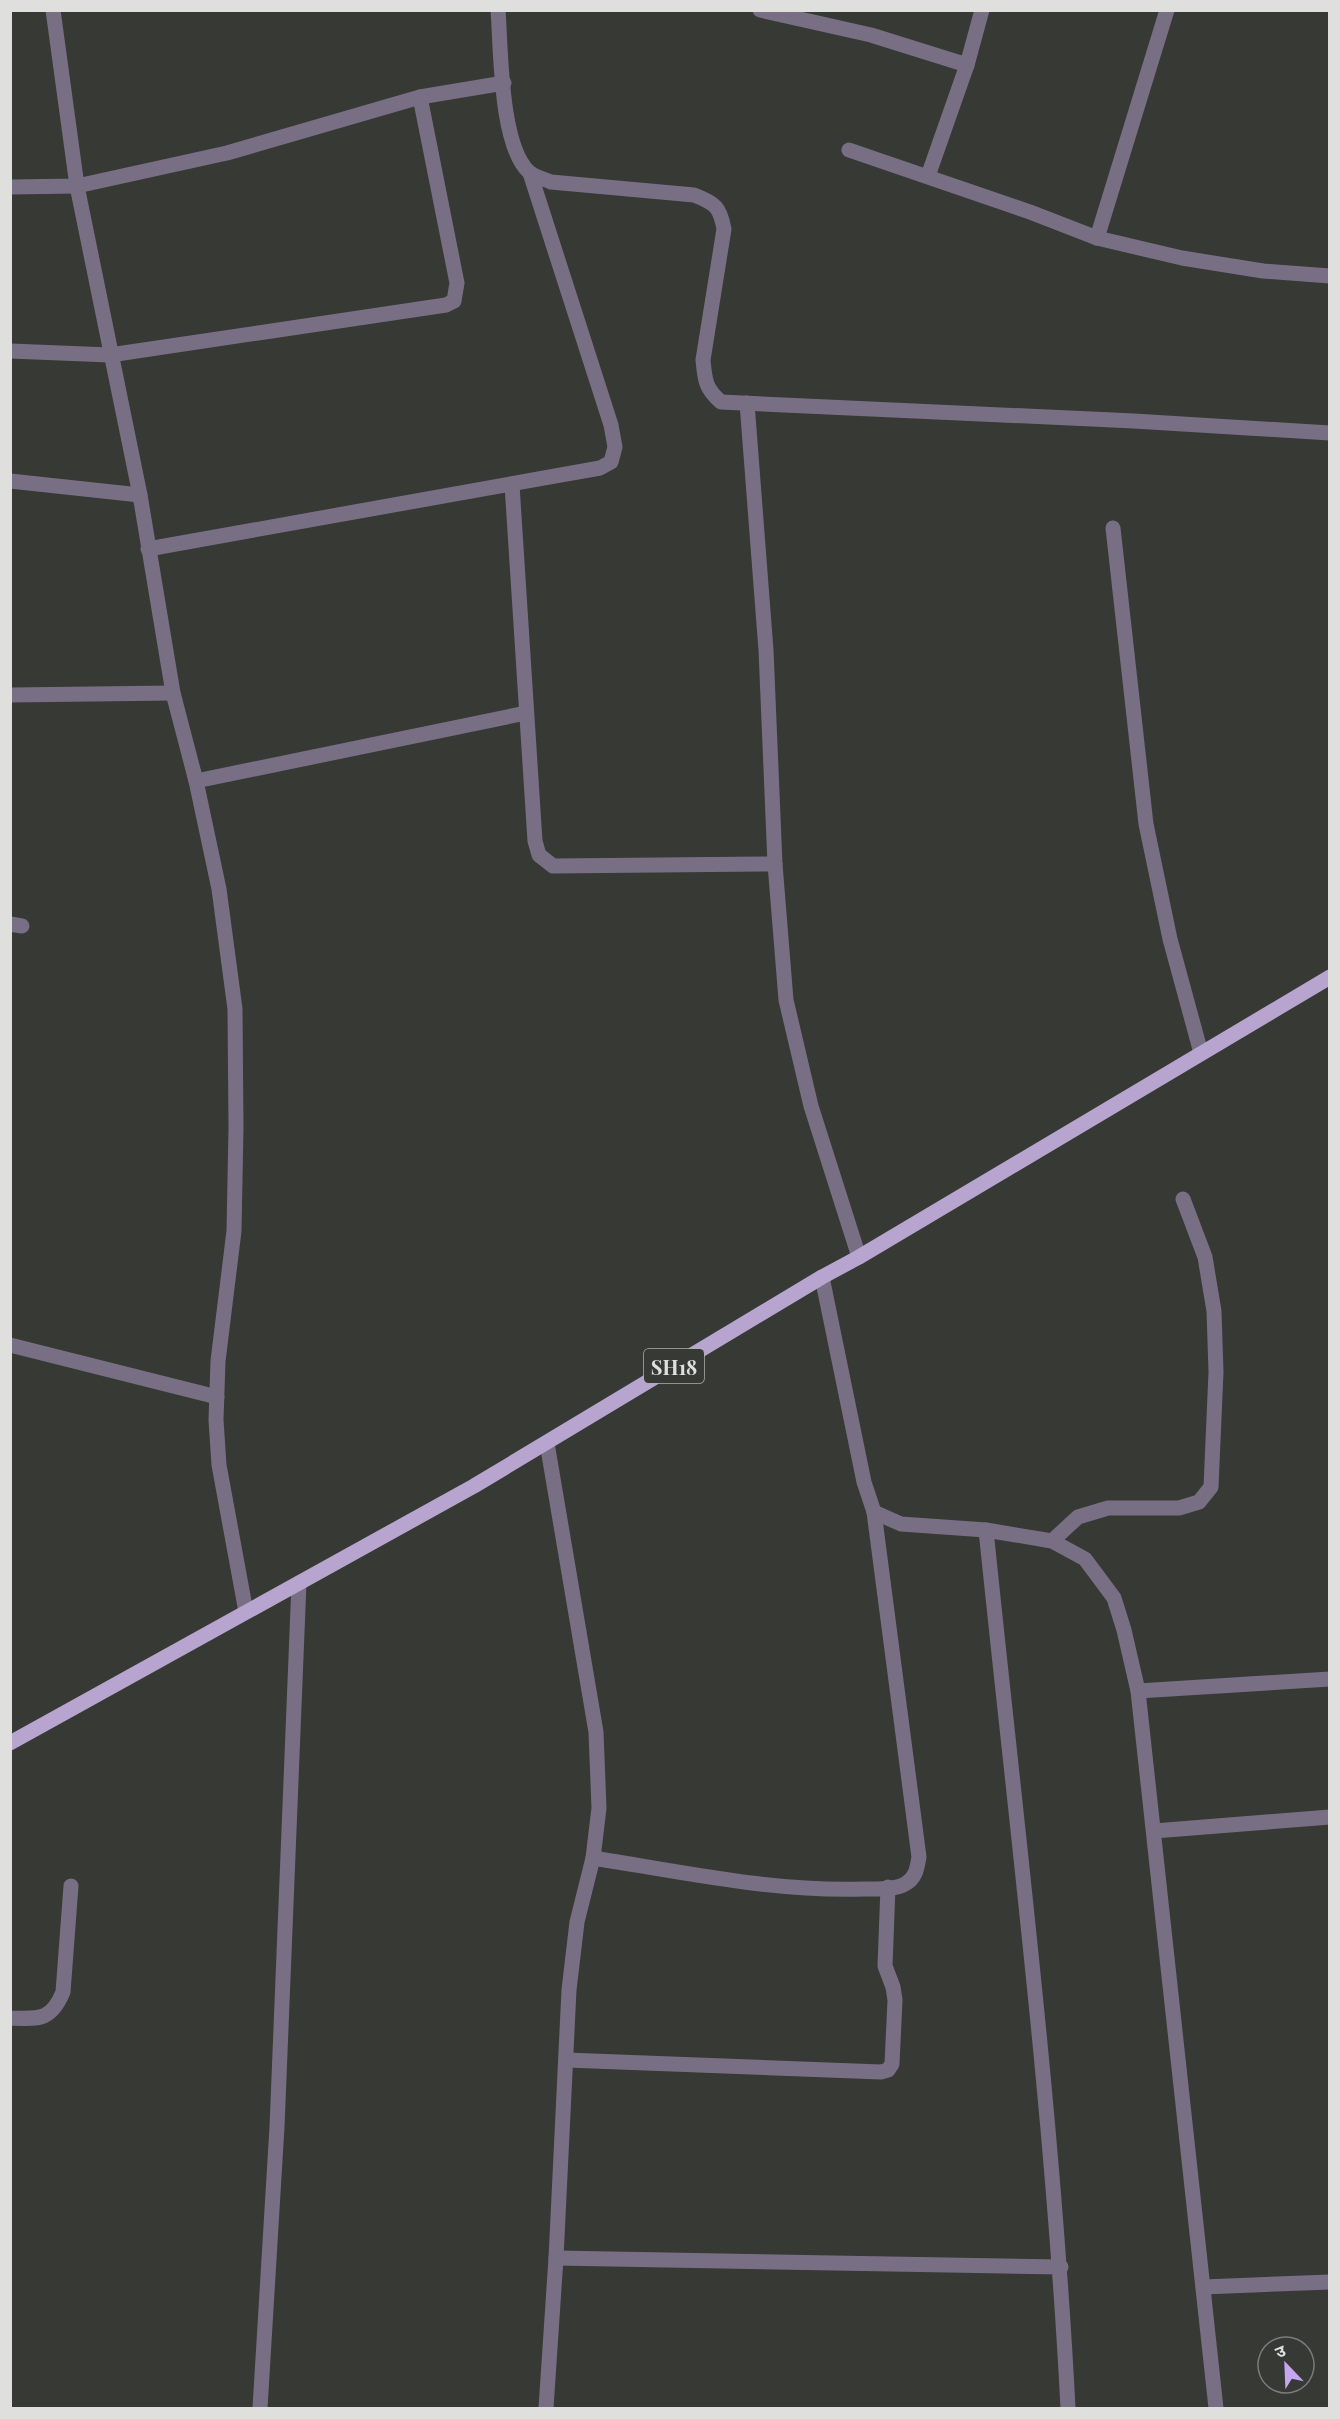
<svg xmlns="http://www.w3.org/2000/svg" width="1340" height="2419" font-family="'Playfair Display','Noto Sans Devanagari',serif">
<rect width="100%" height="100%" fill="#373935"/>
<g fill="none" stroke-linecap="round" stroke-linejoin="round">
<g stroke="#786f84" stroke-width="15">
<path d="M53,10L77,186L140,495L173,693L196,781L219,889L235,1009L236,1127L234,1231L218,1361L216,1420L219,1465L246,1612"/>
<path d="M498,10C501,49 500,146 529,172C535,177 544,179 551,182L694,195C715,203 720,207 724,229L703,360C705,380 705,388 721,402L1134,421L1330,433"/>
<path d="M760,10L871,35L967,65"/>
<path d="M849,150L1030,212L1097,238L1182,258L1263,271L1330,276"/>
<path d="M928,176L967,65L982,10"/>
<path d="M10,187L77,186L227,153L420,97L504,83"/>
<path d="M1097,238L1167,10"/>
<path d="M10,351L110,355L446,305L454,301L457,283L420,97"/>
<path d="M747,403L766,650L775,864L786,1000L811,1106L859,1257"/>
<path d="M10,481L140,495"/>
<path d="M512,485L535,841L539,855L553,866L775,864"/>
<path d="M1113,528L1146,824L1170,939L1201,1053"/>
<path d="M148,549L600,468L611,462L615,447L611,425L530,173"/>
<path d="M10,695L173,693"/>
<path d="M196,781L526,713"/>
<path d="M10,924L22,926"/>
<path d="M822,1277L864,1482L874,1512L901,1524L986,1530L1052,1541L1085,1559L1114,1598L1124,1630L1138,1691L1216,2408"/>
<path d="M10,1345L217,1397"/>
<path d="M986,1530C1016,1823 1053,2115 1068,2408"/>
<path d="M1052,1541L1078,1517L1108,1508H1179L1199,1502L1211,1487L1216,1372L1214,1311L1205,1257L1183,1199"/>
<path d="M1138,1691L1330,1679"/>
<path d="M1154,1831L1330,1817"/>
<path d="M593,1858C683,1872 773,1892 864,1889C876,1889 895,1890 905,1884C916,1878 917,1868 919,1857L874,1512"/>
<path d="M10,2018C39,2019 51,2021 63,1992L71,1886"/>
<path d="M566,2060L881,2072L888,2070L892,2064L895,2000L893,1987L885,1966L888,1887"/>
<path d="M556,2258L1061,2267"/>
<path d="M1203,2287L1330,2282"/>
<path d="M260,2408L277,2127L299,1583"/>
<path d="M546,2408L556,2258L569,1990L577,1922L593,1858L599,1808L596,1732L547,1443"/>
</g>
<path stroke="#b7a5cf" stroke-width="15" d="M10,1743L474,1486L822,1277L859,1257L1330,977"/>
</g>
<g text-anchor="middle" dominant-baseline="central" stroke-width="5" stroke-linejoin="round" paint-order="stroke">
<rect fill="#373935" stroke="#adaeab" stroke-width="1.5" x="644" y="1349" width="60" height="34" rx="4.5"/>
<g font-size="20" font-weight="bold" fill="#dfe0de">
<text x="674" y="1366">SH18</text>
</g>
</g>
<rect width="1340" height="2419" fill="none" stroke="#dfe0de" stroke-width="24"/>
<g transform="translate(1286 2365) rotate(337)"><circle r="28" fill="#373935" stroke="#7a7c79" stroke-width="1.5"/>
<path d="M0-4.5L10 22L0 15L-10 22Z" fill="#c6a6f0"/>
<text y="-9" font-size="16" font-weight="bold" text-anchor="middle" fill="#dfe0de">उ</text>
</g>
</svg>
